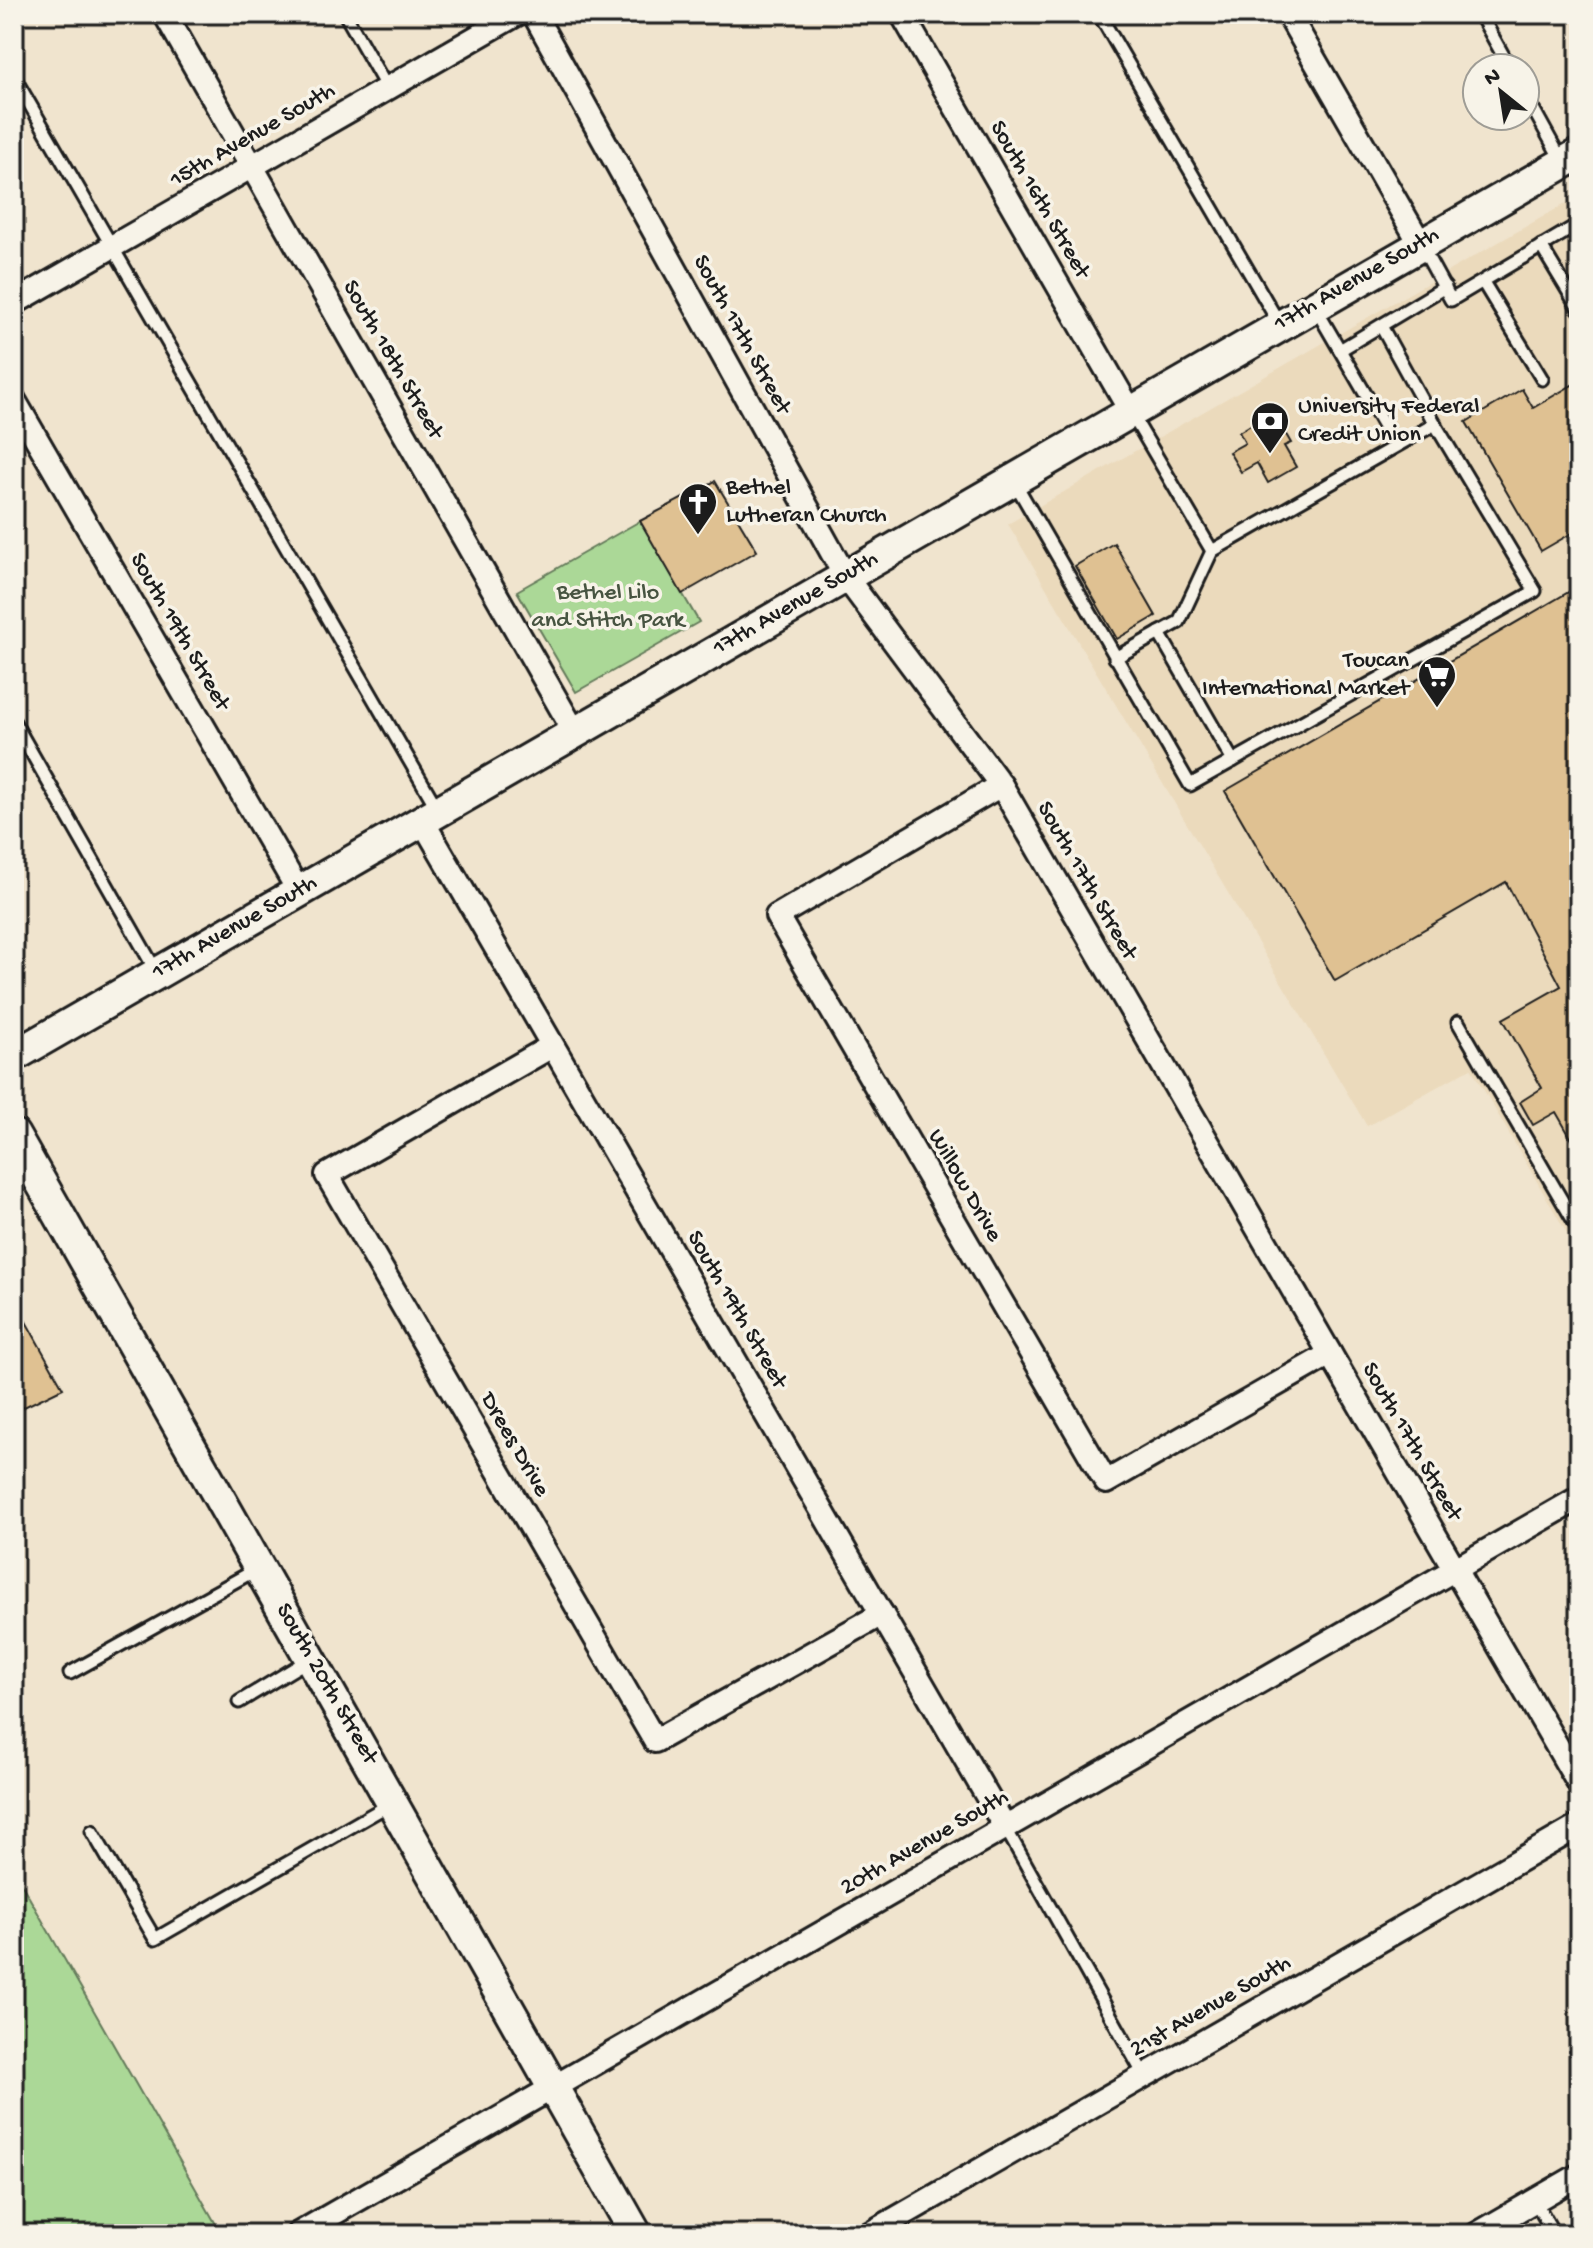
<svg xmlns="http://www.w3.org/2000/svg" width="1593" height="2248" font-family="'Gochi Hand',sans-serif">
<rect width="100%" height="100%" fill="#f0e4ce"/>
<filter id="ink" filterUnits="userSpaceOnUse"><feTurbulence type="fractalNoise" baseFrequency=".0125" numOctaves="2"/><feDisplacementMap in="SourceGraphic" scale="16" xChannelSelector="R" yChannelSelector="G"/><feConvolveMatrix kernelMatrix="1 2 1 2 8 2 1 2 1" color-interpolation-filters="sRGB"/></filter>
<g filter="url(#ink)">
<path fill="#ebdabc" d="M1579,196V1254L1471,1068L1367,1126L1008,524Z"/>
<g fill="#abd897" stroke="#647a5a" stroke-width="2">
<path d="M640,521L699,622L576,692L517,591Z"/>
<path d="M14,1871L221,2233V2234H14Z"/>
</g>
<g fill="#dfc192" stroke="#1c1c1c" stroke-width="2">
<path d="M1579,381V529L1541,551L1466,422L1522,389L1533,408Z"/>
<path d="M1266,416L1273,429L1280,424L1291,443L1284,446L1296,467L1268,483L1257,463L1241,472L1229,452L1245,443L1239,432Z"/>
<path d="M715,481L757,551L682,594L640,521Z"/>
<path d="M1114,543L1156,616L1117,639L1075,566Z"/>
<path d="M1579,586V1152L1556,1112L1533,1125L1520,1102L1542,1088L1503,1019L1561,986L1506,882L1335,981L1225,791Z"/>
<path d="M14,1300L63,1388L14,1412Z"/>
</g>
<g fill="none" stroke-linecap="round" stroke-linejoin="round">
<defs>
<g id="lane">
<path d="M345,14L387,88"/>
<path d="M1099,14L1280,325"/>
<path d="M1480,14L1510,68"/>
<path d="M14,77L438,810"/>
<path d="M1525,94L1563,163"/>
<path d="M1541,246L1579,309"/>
<path d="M1422,247L1451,300L1579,224"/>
<path d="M1483,282L1542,379"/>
<path d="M1316,309L1395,445"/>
<path d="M1381,326L1435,424"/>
<path d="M1340,350L1445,287"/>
<path d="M1131,413L1212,551"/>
<path d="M1015,483L1190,785L1535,591L1435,424L1212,551L1179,622L1115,658"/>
<path d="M1159,633L1233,761"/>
<path d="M14,722L156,971"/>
<path d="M1458,1022L1579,1230"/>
<path d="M70,1673L259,1568"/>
<path d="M239,1702L310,1659"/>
<path d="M1005,1827L1144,2075"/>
<path d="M92,1831L155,1939L392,1803"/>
<path d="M1535,2201L1554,2234"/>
</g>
<g id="street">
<path d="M165,14L574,731"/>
<path d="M534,14L845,576L1001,785L1579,1784"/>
<path d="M902,14L1131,412"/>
<path d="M1288,14L1420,243"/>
<path d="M14,303L517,14"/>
<path d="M14,400L298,890"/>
<path d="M1001,785L777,916L1106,1482L1330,1354"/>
<path d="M422,820L1005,1827"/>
<path d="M552,1046L327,1175L655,1741L882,1614"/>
<path d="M298,2234L1579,1498"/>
<path d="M869,2234L1579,1826"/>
<path d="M1477,2234L1579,2175"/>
</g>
<g id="secondary">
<path d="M14,1056L1579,154"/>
<path d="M14,1135L636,2234"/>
</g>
</defs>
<use href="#lane" stroke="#1c1c1c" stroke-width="17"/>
<use href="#street" stroke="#1c1c1c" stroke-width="28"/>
<use href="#secondary" stroke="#1c1c1c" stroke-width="36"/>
<use href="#lane" stroke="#f7f3e8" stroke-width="11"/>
<use href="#street" stroke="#f7f3e8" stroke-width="22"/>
<use href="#secondary" stroke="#f7f3e8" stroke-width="30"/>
</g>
</g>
<defs>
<symbol id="bank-pin" viewBox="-11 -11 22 30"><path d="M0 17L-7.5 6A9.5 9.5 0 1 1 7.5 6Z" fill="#1c1c1c" stroke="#f7f3e8"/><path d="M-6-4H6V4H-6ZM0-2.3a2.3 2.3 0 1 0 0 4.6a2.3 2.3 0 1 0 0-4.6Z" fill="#fff"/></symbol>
<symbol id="church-pin" viewBox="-11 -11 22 30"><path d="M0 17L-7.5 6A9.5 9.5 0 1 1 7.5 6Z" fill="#1c1c1c" stroke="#f7f3e8"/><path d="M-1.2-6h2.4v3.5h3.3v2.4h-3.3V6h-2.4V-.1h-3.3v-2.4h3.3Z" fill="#fff"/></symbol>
<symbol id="supermarket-pin" viewBox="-11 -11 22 30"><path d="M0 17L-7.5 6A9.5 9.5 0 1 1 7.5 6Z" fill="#1c1c1c" stroke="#f7f3e8"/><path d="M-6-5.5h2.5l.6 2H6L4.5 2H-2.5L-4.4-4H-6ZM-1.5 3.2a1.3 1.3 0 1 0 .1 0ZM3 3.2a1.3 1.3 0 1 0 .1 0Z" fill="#fff"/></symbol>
</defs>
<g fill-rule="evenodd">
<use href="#bank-pin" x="1248" y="399" width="44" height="60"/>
<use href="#church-pin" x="676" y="480" width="44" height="60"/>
<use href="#supermarket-pin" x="1415" y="653" width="44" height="60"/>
</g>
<g text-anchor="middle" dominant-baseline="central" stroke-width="7" stroke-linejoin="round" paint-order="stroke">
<g font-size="24" fill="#1c1c1c" stroke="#f7f3e8">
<text transform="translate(253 136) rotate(-30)">15th Avenue South</text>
<text transform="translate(1039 200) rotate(60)">South 16th Street</text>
<text transform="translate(1357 280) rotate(-30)">17th Avenue South</text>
<text transform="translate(741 335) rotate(61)">South 17th Street</text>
<text transform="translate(392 360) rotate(60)">South 18th Street</text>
<text transform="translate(796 604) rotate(-30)">17th Avenue South</text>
<text transform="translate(179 632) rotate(60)">South 19th Street</text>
<text transform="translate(1086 881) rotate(60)">South 17th Street</text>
<text transform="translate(235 928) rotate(-30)">17th Avenue South</text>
<text transform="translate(964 1186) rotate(60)">Willow Drive</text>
<text transform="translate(736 1310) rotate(60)">South 19th Street</text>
<text transform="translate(1411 1442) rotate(60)">South 17th Street</text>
<text transform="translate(514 1445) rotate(60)">Drees Drive</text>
<text transform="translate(326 1684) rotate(60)">South 20th Street</text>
<text transform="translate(925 1843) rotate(-30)">20th Avenue South</text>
<text transform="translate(1211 2007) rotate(-30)">21st Avenue South</text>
</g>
<g font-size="24" fill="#1c1c1c" stroke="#f7f3e8" text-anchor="start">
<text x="1298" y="407">University Federal<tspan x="1298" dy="28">Credit Union</tspan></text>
<text x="726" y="488">Bethel<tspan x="726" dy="28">Lutheran Church</tspan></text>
<text x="1409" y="661" text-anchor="end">Toucan<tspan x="1409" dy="28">International Market</tspan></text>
</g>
<g font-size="24" fill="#475441" stroke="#f7f3e8">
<text x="608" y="593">Bethel Lilo<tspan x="608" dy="28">and Stitch Park</tspan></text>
</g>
</g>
<rect width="1593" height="2248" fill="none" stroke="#f7f3e8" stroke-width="48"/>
<rect x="24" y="24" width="1545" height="2200" fill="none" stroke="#1c1c1c" stroke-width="3" filter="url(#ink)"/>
<g transform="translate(1501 92) rotate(330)"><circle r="38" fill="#f7f3e8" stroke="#9f9d96" stroke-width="2"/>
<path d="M0-6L14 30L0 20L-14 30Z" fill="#1c1c1c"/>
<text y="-12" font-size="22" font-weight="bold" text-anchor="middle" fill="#1c1c1c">N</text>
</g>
</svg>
